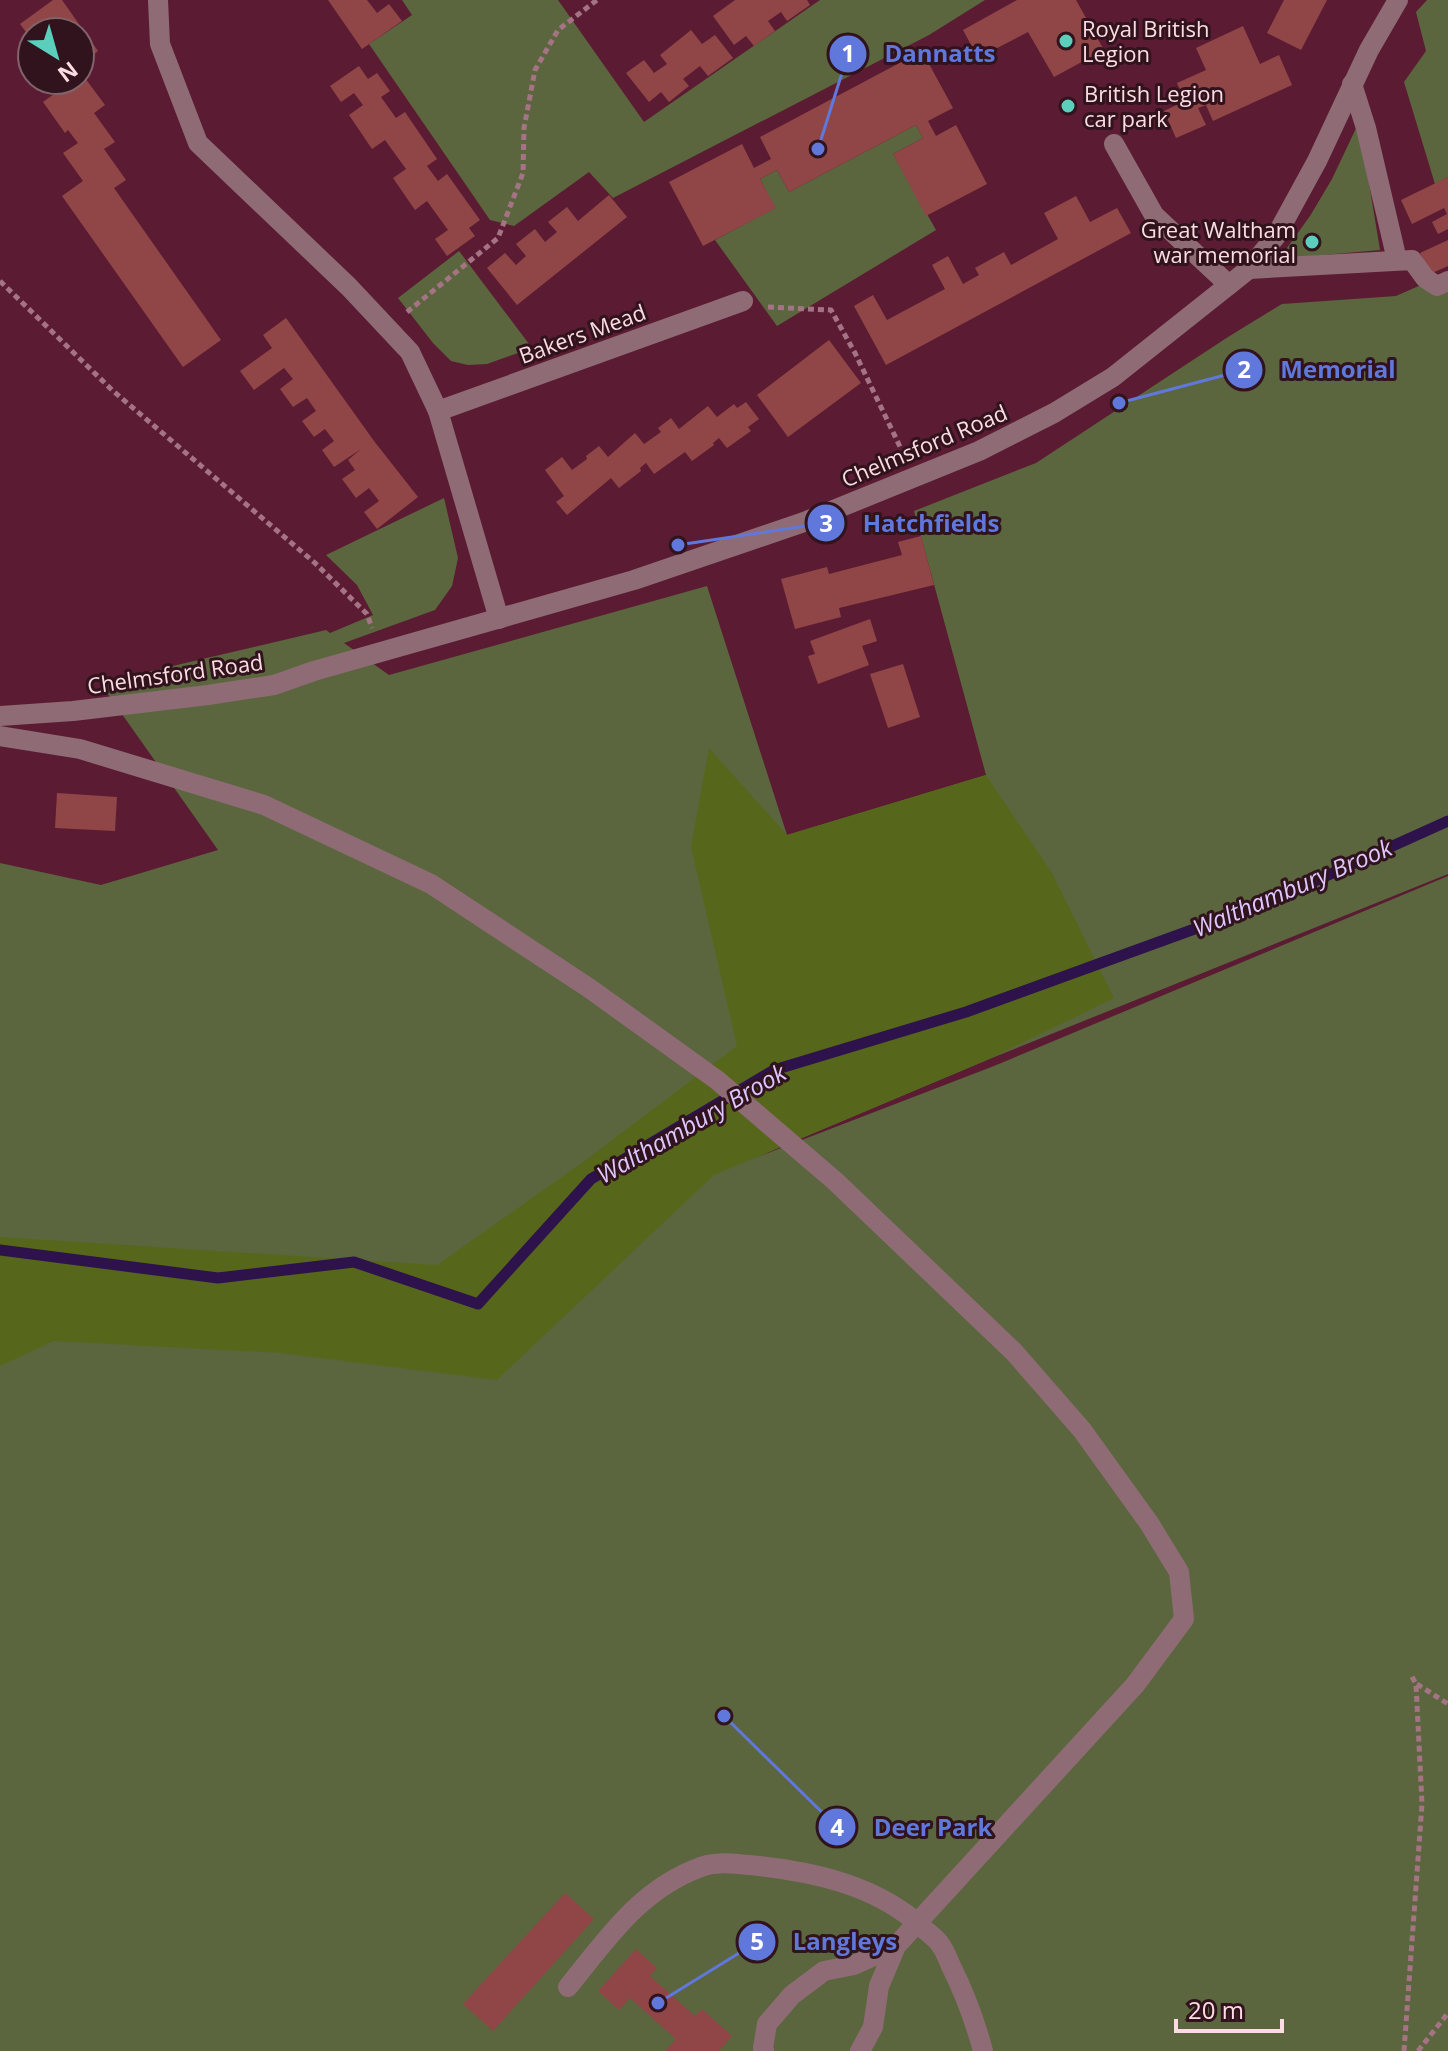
<svg xmlns="http://www.w3.org/2000/svg" width="1448" height="2051" font-family="'Open Sans',sans-serif">
<rect width="100%" height="100%" fill="#5b1c33"/>
<g fill="#5b663e">
<path d="M402,0H558L644,122L820,0H985L929,35L613,198L589,172L514,226L490,220L369,44L412,15Z"/>
<path d="M1427,0H1448V177L1435,184L1404,82L1426,51L1416,12Z"/>
<path d="M1359,122L1380,250L1279,259L1310,216L1332,179Z"/>
<path d="M916,125L923,138L893,154L936,230L777,326L715,240L775,208L760,179L777,170L789,192Z"/>
<path d="M459,251L532,348L487,364L468,365L451,361L433,343L398,298Z"/>
<path d="M1448,273V874L987,1060L755,1158L994,1066L1448,876V2051H0V863L101,885L218,850L100,683L326,630L330,633L373,615L357,585L326,555L444,498L458,558L452,586L435,610L344,643L389,675L707,586L787,835L986,775L914,511L1036,463L1228,337L1282,304L1396,296Z"/>
</g>
<path fill="#56671b" d="M709,748L787,835L986,775L1052,873L1114,998L987,1060L714,1175L497,1380L280,1353L54,1341L0,1366V1237L437,1265L583,1162L737,1046L691,847Z"/>
<g fill="none" stroke-linecap="round" stroke-linejoin="round">
<path stroke="#2d124b" stroke-width="11" d="M0,1250L218,1278L354,1262L478,1304L591,1179L774,1070L966,1012L1266,903L1448,821"/>
</g>
<g fill="#904646">
<path d="M53,0H62L98,51L89,58L94,66L82,74L105,105L94,113L115,142L104,149L126,180L114,188L221,340L183,367L62,196L83,181L63,153L78,143L68,130L65,133L43,102L54,94L44,80H80V32H32V40L20,24Z"/>
<path d="M328,0H367L377,13L389,4L402,21L362,49Z"/>
<path d="M735,0H807L810,5L787,21L781,12L768,21L775,31L754,46L746,36L734,45L713,16Z"/>
<path d="M1017,0H1076L1104,50L1054,77L1028,32L978,58L963,30Z"/>
<path d="M1284,0H1327L1301,50L1267,33Z"/>
<path d="M1243,26L1260,64L1279,55L1292,85L1213,121L1206,105L1198,108L1206,125L1176,138L1164,111L1185,101L1177,83L1206,70L1196,48Z"/>
<path d="M691,30L702,44L715,35L733,58L708,76L700,66L683,79L689,86L669,102L661,92L649,102L626,73L644,60L654,73L667,64L660,55Z"/>
<path d="M922,51L953,108L928,121L936,136L956,125L987,184L926,216L893,154L923,138L916,125L789,192L777,170L760,179L776,208L703,246L669,182L742,144L754,168L771,159L760,137Z"/>
<path d="M359,66L368,79L377,73L390,91L381,97L396,118L405,112L437,159L427,166L438,181L447,174L480,220L469,228L475,236L447,256L435,239L448,230L427,201L415,210L393,178L406,169L385,140L372,149L349,115L363,105L354,93L341,102L330,86Z"/>
<path d="M1448,177V229L1438,234L1432,222L1447,214L1444,208L1412,224L1401,200Z"/>
<path d="M609,195L627,217L517,305L487,268L505,253L516,265L526,256L516,244L535,229L545,242L557,232L548,222L567,207L578,221Z"/>
<path d="M1076,196L1090,222L1117,208L1131,233L886,365L854,306L873,295L887,320L945,289L932,265L948,256L963,284L979,275L975,268L1004,252L1011,265L1058,239L1044,213Z"/>
<path d="M1448,240V266L1430,274L1420,253Z"/>
<path d="M286,318L374,441L418,497L377,529L364,512L379,501L369,488L356,498L342,479L355,470L348,460L361,449L334,467L322,450L334,441L325,429L314,437L302,421L316,411L307,398L293,407L280,389L293,379L284,368L254,390L240,371L272,348L263,335Z"/>
<path d="M829,340L861,383L788,437L757,395Z"/>
<path d="M746,402L759,419L748,427L751,431L727,448L719,438L713,443L714,445L692,461L685,452L654,474L646,463L640,468L641,471L619,488L611,478L567,515L556,502L564,496L545,470L562,457L572,470L587,459L586,456L599,446L608,457L635,433L644,444L661,432L658,428L671,418L679,429L708,406L717,417L734,404L737,408Z"/>
<path d="M921,536L934,585L839,608L841,617L795,629L781,579L827,567L829,574L902,555L898,542Z"/>
<path d="M870,619L877,641L862,646L869,665L818,684L808,656L815,654L810,641Z"/>
<path d="M903,664L920,717L888,728L870,674Z"/>
<path d="M57,793L117,797L115,831L55,828Z"/>
<path d="M565,1893L594,1919L493,2031L463,2004Z"/>
<path d="M636,1949L657,1968L650,1976L695,2016L702,2009L732,2036L719,2051H665L676,2039L630,1998L619,2010L598,1991Z"/>
</g>
<g fill="none" stroke-linecap="round" stroke-linejoin="round">
<g stroke="#a57484" stroke-width="5" stroke-dasharray="6 4" stroke-linecap="butt">
<path d="M0,281L112,390L315,563L367,614L372,628"/>
<path d="M768,307L831,310L855,353L904,455"/>
<path d="M407,312L498,238L523,173L524,128L535,70L558,30L597,0"/>
<path d="M1417,1684L1448,1704"/>
<path d="M1404,2051L1422,1804L1416,1684L1411,1675"/>
<path d="M1418,2051L1448,2013"/>
</g>
<g stroke="#8f6c75" stroke-width="20">
<path d="M158,0L160,44L198,143L349,287L410,352L438,411L499,619"/>
<path d="M1352,84L1366,128L1397,260"/>
<path d="M1114,144L1154,215L1229,285"/>
<path d="M1249,269L1412,260L1425,278L1437,286L1448,281"/>
<path d="M438,411L743,301"/>
<path d="M0,716L73,711L208,695L274,685L314,671L634,580L804,522L979,451L1054,413L1113,377L1249,269L1276,236L1317,161L1369,50L1398,0"/>
<path d="M0,736L80,749L264,805L431,884L589,988L717,1080L835,1181L1014,1352L1082,1430L1149,1523L1179,1572L1184,1619L1135,1685L896,1946L879,1986L873,2027L860,2051"/>
<path d="M568,1987C607,1939 640,1889 701,1867C715,1861 734,1864 749,1865C810,1871 876,1884 923,1928C928,1933 936,1938 940,1944C945,1951 948,1959 951,1966C965,1994 975,2021 983,2051"/>
<path d="M764,2051L763,2048L767,2024L792,1995L824,1971L854,1965L896,1946"/>
</g>
</g>
<g fill="#5bcebc" stroke="#30131c" stroke-width="3">
<circle cx="1066" cy="41" r="8"/>
<circle cx="1068" cy="106" r="8"/>
<circle cx="1312" cy="242" r="8"/>
</g>
<g text-anchor="middle" dominant-baseline="central" stroke-width="6" stroke-linejoin="round" paint-order="stroke">
<g font-size="22" fill="#fcdbe3" stroke="#30131c" text-anchor="start">
<text x="1082" y="28">Royal British<tspan x="1082" dy="25">Legion</tspan></text>
<text x="1084" y="93">British Legion<tspan x="1084" dy="25">car park</tspan></text>
<text x="1296" y="229" text-anchor="end">Great Waltham<tspan x="1296" dy="25">war memorial</tspan></text>
</g>
<g font-size="22" fill="#fcdbe3" stroke="#30131c">
<text transform="translate(582 333) rotate(-20)">Bakers Mead</text>
<text transform="translate(924 445) rotate(-23)">Chelmsford Road</text>
<text transform="translate(175 673) rotate(-8)">Chelmsford Road</text>
</g>
<g font-size="24" font-style="italic" fill="#dcc8ff" stroke="#30131c">
<text transform="translate(1292 887) rotate(-23)">Walthambury Brook</text>
<text transform="translate(691 1123) rotate(-30)">Walthambury Brook</text>
</g>
</g>
<path fill="none" stroke="#6078db" stroke-width="3" d="M818 149L848 54M1119 403L1244 370M678 545L826 523M724 1716L837 1827M658 2003L757 1942"/>
<g fill="#6078db" stroke="#30131c" stroke-width="3">
<circle cx="818" cy="149" r="8"/>
<circle cx="1119" cy="403" r="8"/>
<circle cx="678" cy="545" r="8"/>
<circle cx="724" cy="1716" r="8"/>
<circle cx="658" cy="2003" r="8"/>
<circle cx="848" cy="54" r="20"/>
<circle cx="1244" cy="370" r="20"/>
<circle cx="826" cy="523" r="20"/>
<circle cx="837" cy="1827" r="20"/>
<circle cx="757" cy="1942" r="20"/>
</g>
<g font-size="24" text-anchor="middle" font-weight="bold" fill="#fff">
<text x="848" y="62">1</text>
<text x="1244" y="378">2</text>
<text x="826" y="532">3</text>
<text x="837" y="1836">4</text>
<text x="757" y="1950">5</text>
</g>
<g font-size="24" text-anchor="middle" font-weight="bold" fill="#6078db" stroke="#30131c" stroke-width="6" stroke-linejoin="round" paint-order="stroke">
<text x="940" y="62">Dannatts</text>
<text x="1338" y="378">Memorial</text>
<text x="931" y="532">Hatchfields</text>
<text x="933" y="1836">Deer Park</text>
<text x="845" y="1950">Langleys</text>
</g>
<g transform="translate(56 56) rotate(143)"><circle r="38" fill="#30131c" stroke="#82636c" stroke-width="2"/>
<path d="M0-6L14 30L0 20L-14 30Z" fill="#5bcebc"/>
<text y="-12" font-size="22" font-weight="bold" text-anchor="middle" fill="#fcdbe3">N</text>
</g>
<path d="M1176 2019v12h106v-12" fill="none" stroke="#fcdbe3" stroke-width="4"/>
<text x="1188" y="2019" font-size="24" fill="#fcdbe3" stroke="#30131c" stroke-width="6" paint-order="stroke">20 m</text>
</svg>
